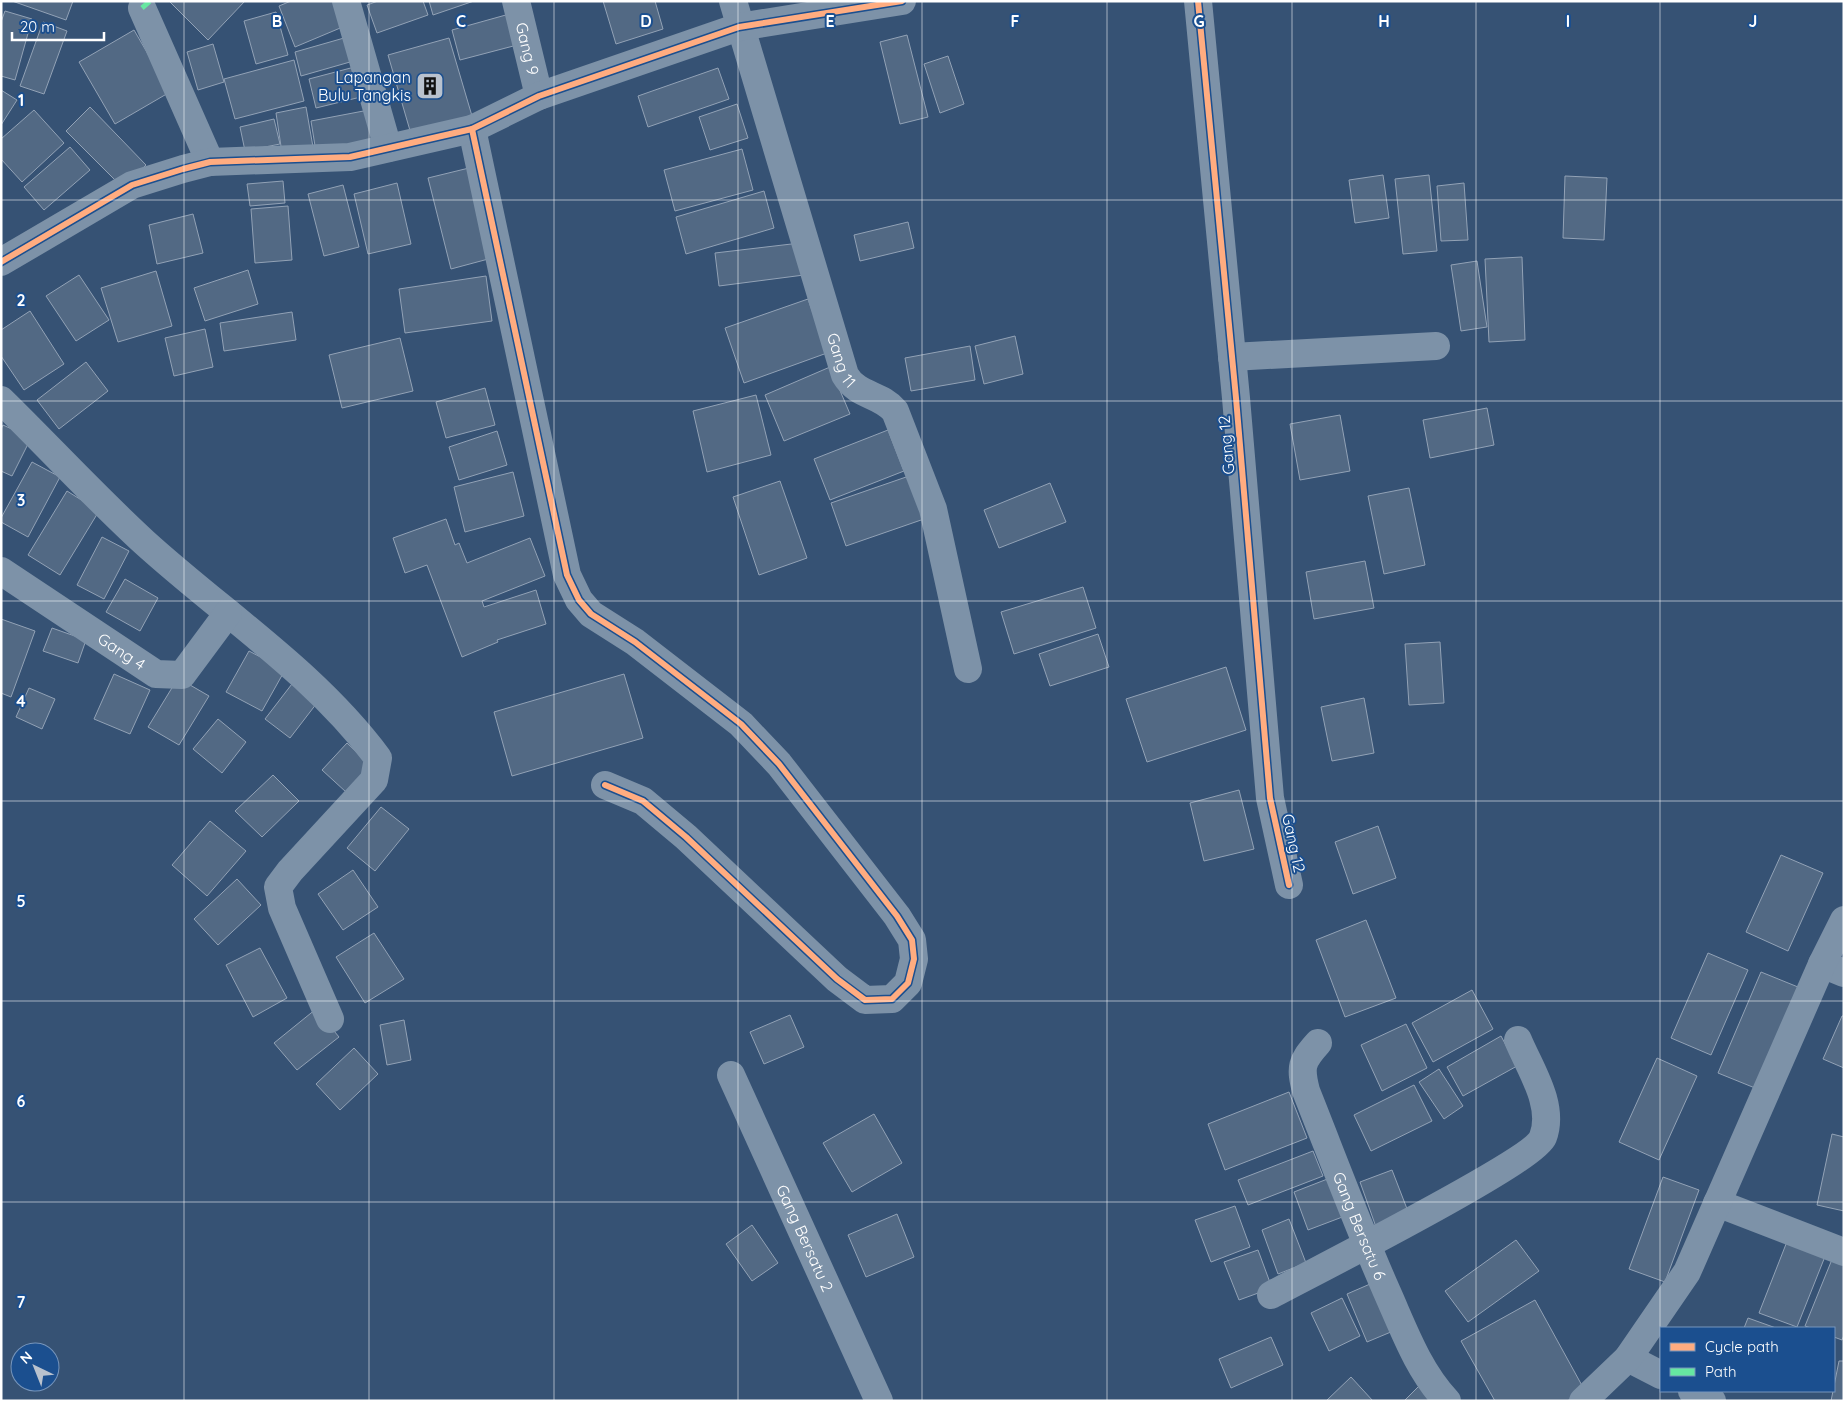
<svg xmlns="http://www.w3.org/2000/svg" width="1845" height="1402" font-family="Quicksand,sans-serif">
<rect width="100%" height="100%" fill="#365274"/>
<g fill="#526984" stroke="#92a2b6">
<path d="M12,1H73L66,20Z"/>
<path d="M169,1H245L208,40Z"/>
<path d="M291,1H335L345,26L295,47L279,6Z"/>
<path d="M378,1H423L428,15L377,33L367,5Z"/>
<path d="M429,1H474L433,15Z"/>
<path d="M603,1H655L663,29L616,44Z"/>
<path d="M5,11L32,19L15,80L1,76V22Z"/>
<path d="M276,12L288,55L256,64L244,21Z"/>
<path d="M513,13L521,44L460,60L452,30Z"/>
<path d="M43,22L67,31L44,94L20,86Z"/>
<path d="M134,30L170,92L115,124L79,62Z"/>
<path d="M907,35L928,117L900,124L880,42Z"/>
<path d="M351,36L357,60L301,76L295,52Z"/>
<path d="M449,38L472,116L411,134L388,55Z"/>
<path d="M213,44L224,82L198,90L187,52Z"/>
<path d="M948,56L964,104L940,113L924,64Z"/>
<path d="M294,60L304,101L235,119L224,79Z"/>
<path d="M362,65L369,95L316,108L309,79Z"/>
<path d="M718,68L729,99L648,127L638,96Z"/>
<path d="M1,90L17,100L1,125Z"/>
<path d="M737,104L748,138L710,150L699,117Z"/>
<path d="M90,107L146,165L123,188L66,131Z"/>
<path d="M306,107L313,147L282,153L276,113Z"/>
<path d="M374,109L380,140L316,152L311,121Z"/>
<path d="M34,110L64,143L22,182L1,159V139Z"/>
<path d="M274,119L280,144L245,151L240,127Z"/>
<path d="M70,147L90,170L44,210L24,187Z"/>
<path d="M742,149L753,190L675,211L664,170Z"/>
<path d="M469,168L492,258L451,269L428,178Z"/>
<path d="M1383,175L1389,218L1355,223L1349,180Z"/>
<path d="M1429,175L1437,251L1403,254L1395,179Z"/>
<path d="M1565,176L1607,178L1604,240L1563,238Z"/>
<path d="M283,181L285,203L250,206L247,184Z"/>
<path d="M397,183L411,244L368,254L354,194Z"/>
<path d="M1464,183L1468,240L1441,241L1437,186Z"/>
<path d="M343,185L359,247L324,256L308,194Z"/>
<path d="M764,191L774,228L686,254L676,217Z"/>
<path d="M288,206L292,260L255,263L251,209Z"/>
<path d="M193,214L203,253L157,264L149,225Z"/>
<path d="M908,222L914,248L860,261L854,235Z"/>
<path d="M800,243L804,275L719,286L715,253Z"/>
<path d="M1522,257L1525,340L1489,342L1485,259Z"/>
<path d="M1477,261L1487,327L1461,331L1451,265Z"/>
<path d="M248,270L258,304L205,321L194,288Z"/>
<path d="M156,271L172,326L118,342L101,288Z"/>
<path d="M79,275L109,320L76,341L46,296Z"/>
<path d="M486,276L492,321L405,333L399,289Z"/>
<path d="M808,299L827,353L744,383L725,328Z"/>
<path d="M30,311L64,364L24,390L1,356V330Z"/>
<path d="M292,312L296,340L224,351L220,323Z"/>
<path d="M205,329L213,367L174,376L165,338Z"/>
<path d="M1015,336L1023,374L984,384L975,346Z"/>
<path d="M400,338L413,391L342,408L329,355Z"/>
<path d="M970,346L975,380L911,391L905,358Z"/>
<path d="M86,362L108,391L59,429L37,400Z"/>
<path d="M830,367L850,414L784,441L765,395Z"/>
<path d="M485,388L495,425L446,438L436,402Z"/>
<path d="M756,395L771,455L707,472L693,411Z"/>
<path d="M1487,408L1494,445L1430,458L1423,420Z"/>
<path d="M1340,415L1350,471L1300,480L1290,424Z"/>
<path d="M3,425L31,438L12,476L1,471V429Z"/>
<path d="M888,430L904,471L830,500L814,459Z"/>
<path d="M497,431L507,465L459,480L449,447Z"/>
<path d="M32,462L60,477L28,537L1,522V518Z"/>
<path d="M513,472L524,516L465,532L454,487Z"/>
<path d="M909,476L924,519L846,546L831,503Z"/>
<path d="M780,481L807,558L759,575L733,497Z"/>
<path d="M1050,483L1066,522L999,548L984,510Z"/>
<path d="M1409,488L1425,565L1384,574L1368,496Z"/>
<path d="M67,491L99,511L60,575L28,555Z"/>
<path d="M446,519L455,545L459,543L467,563L530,538L545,576L482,601L484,607L536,590L546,624L497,640L498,642L462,657L427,565L405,573L393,538Z"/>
<path d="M102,537L129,551L104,599L77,585Z"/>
<path d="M1365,561L1374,608L1314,619L1306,572Z"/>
<path d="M125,579L158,598L140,631L106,612Z"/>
<path d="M1083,587L1096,628L1014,654L1001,612Z"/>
<path d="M1,619L35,631L11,697L1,693Z"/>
<path d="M52,628L86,640L78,663L43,651Z"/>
<path d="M1098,634L1109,667L1050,686L1039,654Z"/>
<path d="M1440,642L1444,703L1409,705L1405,644Z"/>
<path d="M249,651L285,670L262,711L226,692Z"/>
<path d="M1226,667L1246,730L1147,762L1126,699Z"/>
<path d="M114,674L150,690L130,734L94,719Z"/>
<path d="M624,674L643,738L512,776L494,712Z"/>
<path d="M178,678L209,696L179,745L148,727Z"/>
<path d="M295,680L320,699L290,738L265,719Z"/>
<path d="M29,688L55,699L42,729L16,717Z"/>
<path d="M1364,698L1374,753L1332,761L1321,707Z"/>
<path d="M218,719L246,742L222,773L193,749Z"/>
<path d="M347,743L370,765L346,792L322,770Z"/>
<path d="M273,775L299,801L262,837L235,811Z"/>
<path d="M1239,790L1254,849L1204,861L1190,803Z"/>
<path d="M381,807L409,829L375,871L347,848Z"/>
<path d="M210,821L246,851L207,896L172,865Z"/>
<path d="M1378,826L1396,878L1353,894L1335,842Z"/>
<path d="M1781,855L1823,873L1788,951L1746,932Z"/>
<path d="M353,870L378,907L343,930L318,894Z"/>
<path d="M237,879L261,905L218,945L194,919Z"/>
<path d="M1366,920L1396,998L1345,1017L1316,940Z"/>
<path d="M374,933L404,979L365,1003L336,957Z"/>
<path d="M260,948L287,998L253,1017L226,965Z"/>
<path d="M1708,953L1748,970L1711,1055L1671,1038Z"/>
<path d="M1761,972L1798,987L1755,1088L1718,1073Z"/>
<path d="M1472,990L1493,1029L1433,1062L1412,1023Z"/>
<path d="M316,1009L339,1037L297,1070L274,1043Z"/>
<path d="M790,1015L804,1047L764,1064L750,1032Z"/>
<path d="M1842,1016H1844V1068L1823,1059Z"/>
<path d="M404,1020L411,1060L387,1065L380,1025Z"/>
<path d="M1406,1024L1427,1068L1382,1091L1361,1045Z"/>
<path d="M1501,1036L1517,1066L1463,1096L1447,1067Z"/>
<path d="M354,1048L378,1074L340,1110L316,1084Z"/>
<path d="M1657,1058L1697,1076L1659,1160L1619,1142Z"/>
<path d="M1439,1069L1463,1106L1444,1119L1419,1082Z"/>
<path d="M1414,1085L1432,1121L1371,1151L1354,1115Z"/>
<path d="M1289,1092L1307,1138L1225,1170L1208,1124Z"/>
<path d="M874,1114L902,1163L852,1192L823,1143Z"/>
<path d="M1832,1134L1844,1137V1211L1817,1205Z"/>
<path d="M1313,1151L1323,1176L1248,1205L1238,1180Z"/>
<path d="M1392,1170L1409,1214L1376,1227L1360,1182Z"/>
<path d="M1663,1177L1699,1190L1665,1282L1629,1269Z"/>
<path d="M1330,1178L1345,1216L1308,1230L1294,1192Z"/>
<path d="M1235,1206L1250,1247L1211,1262L1195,1220Z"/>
<path d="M897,1214L914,1257L866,1277L848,1235Z"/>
<path d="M1289,1219L1306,1263L1278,1274L1262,1230Z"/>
<path d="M752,1225L778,1263L752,1281L726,1244Z"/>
<path d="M1788,1239L1826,1254L1797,1327L1759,1313Z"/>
<path d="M1516,1240L1539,1271L1468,1322L1445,1291Z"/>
<path d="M1258,1250L1272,1288L1239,1300L1224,1262Z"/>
<path d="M1835,1252L1844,1255V1335L1842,1340L1834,1337V1328H1811L1805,1326Z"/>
<path d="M1377,1281L1398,1329L1367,1342L1347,1294Z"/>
<path d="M1342,1298L1360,1336L1329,1351L1311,1313Z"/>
<path d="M1535,1300L1585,1391L1567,1401H1495L1461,1341Z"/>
<path d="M1748,1318L1776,1328H1744Z"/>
<path d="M1271,1337L1283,1365L1231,1388L1219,1359Z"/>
<path d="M1839,1361H1844V1401H1831Z"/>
<path d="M1351,1377L1373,1401H1326Z"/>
<path d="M1420,1385L1435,1401H1404Z"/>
</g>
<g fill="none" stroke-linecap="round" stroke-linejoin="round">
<g stroke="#7d92a8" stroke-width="28">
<path d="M346,1L388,148"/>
<path id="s1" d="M516,1L539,96"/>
<path id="s2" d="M733,1L845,375C858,397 880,393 895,411L933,509L968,669"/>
<path d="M1198,1L1236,398L1270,798L1289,885"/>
<path d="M142,8L210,162"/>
<path d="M472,129L567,575L579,600L591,614L635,642L741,724L779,764L897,916L912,940L914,959L908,983L892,999L865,1000L837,979L686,837L643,801L605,785"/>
<path d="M1,262L132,185L183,169L210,162L350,157L472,129L539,96L739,27L902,1"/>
<path d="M1232,357L1436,346"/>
<path d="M1,400C49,447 95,497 144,542C222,613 314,672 378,758L374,780L290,871L278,887L282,908L330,1019"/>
<path id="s3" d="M1,571L156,674L182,675L228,613"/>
<path d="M1822,964L1844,973"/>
<path id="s4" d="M1318,1043C1301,1062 1300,1067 1306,1091C1333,1159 1358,1226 1387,1292C1404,1330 1418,1370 1447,1401"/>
<path id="s5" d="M731,1075L879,1401"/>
<path d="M1717,1203L1844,1252"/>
<path d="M1271,1295C1308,1275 1534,1161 1543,1137C1555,1105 1530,1069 1518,1040"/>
<path d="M1628,1358L1661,1375"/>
<path d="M1692,1391L1712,1401"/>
<path d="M1583,1401L1628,1358L1687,1272L1822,964L1844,920"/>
</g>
<path stroke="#66e7a1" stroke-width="5" stroke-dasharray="10 5" stroke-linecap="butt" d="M142,8L150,1"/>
<defs>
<g id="cycleway">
<path d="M1198,1L1236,398L1270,798L1289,885"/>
<path d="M472,129L567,575L579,600L591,614L635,642L741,724L779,764L897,916L912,940L914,959L908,983L892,999L865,1000L837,979L686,837L643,801L605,785"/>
<path d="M1,262L132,185L183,169L210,162L350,157L472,129L539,96L739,27L902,1"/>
</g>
</defs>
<use href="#cycleway" stroke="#1b4f8f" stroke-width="9"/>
<use href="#cycleway" stroke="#ffac80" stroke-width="6"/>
</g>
<path fill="none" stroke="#fff" stroke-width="1" stroke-opacity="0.55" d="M184,1V1401M369,1V1401M554,1V1401M738,1V1401M922,1V1401M1107,1V1401M1292,1V1401M1476,1V1401M1660,1V1401M1,200H1844M1,401H1844M1,601H1844M1,801H1844M1,1001H1844M1,1202H1844"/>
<defs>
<symbol id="building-square" viewBox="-11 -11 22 22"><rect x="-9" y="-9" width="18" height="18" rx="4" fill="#b9c2ce" stroke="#1b4f8f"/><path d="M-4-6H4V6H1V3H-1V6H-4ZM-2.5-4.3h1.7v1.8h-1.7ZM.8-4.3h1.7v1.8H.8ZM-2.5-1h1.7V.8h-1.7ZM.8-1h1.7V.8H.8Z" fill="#111"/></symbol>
</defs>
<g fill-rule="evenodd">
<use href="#building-square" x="414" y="70" width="32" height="32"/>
</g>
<g text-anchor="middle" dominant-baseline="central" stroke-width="4" stroke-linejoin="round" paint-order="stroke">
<g font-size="16" fill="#fff" stroke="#1b4f8f">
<text stroke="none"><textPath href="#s1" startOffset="49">Gang 9</textPath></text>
<text stroke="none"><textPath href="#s2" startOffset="375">Gang 11</textPath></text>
<text transform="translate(1226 445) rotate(-95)">Gang 12</text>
<text stroke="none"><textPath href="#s3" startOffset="145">Gang 4</textPath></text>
<text transform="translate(1294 843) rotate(78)">Gang 12</text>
<text stroke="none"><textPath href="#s4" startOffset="198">Gang Bersatu 6</textPath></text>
<text stroke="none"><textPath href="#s5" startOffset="179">Gang Bersatu 2</textPath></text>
</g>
<g font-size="16" fill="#fff" stroke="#1b4f8f" text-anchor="end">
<text x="411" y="77">Lapangan<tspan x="411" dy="18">Bulu Tangkis</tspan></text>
</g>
</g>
<g font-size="16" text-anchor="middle" font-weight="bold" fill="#fff" stroke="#1b4f8f" stroke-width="4" stroke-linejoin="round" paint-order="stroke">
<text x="277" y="27">B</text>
<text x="461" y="27">C</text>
<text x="646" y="27">D</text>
<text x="830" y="27">E</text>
<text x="1015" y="27">F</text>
<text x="1199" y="27">G</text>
<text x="1384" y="27">H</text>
<text x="1568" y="27">I</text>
<text x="1753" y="27">J</text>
<text x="21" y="106">1</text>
<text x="21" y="306">2</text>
<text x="21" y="506">3</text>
<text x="21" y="707">4</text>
<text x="21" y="907">5</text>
<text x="21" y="1107">6</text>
<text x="21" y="1308">7</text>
</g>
<rect width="1845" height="1402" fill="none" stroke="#ffffff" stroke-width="5"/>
<rect x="1660" y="1327" width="175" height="65" fill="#1b4f8f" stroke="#7695bc"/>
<rect x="1670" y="1343" width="25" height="8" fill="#ffac80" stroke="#7695bc"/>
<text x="1705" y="1352" font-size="15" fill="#ffffff">Cycle path</text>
<rect x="1670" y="1368" width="25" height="8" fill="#66e7a1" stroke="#7695bc"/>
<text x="1705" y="1377" font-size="15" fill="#ffffff">Path</text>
<g transform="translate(35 1367) rotate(317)"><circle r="24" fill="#1b4f8f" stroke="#7695bc"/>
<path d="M0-4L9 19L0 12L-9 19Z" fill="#b9c2ce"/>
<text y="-8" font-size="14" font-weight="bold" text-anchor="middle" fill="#ffffff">N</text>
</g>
<path d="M12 32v8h92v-8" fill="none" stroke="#ffffff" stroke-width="2.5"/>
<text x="20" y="32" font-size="15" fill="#ffffff" stroke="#1b4f8f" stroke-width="4" paint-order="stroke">20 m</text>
</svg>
